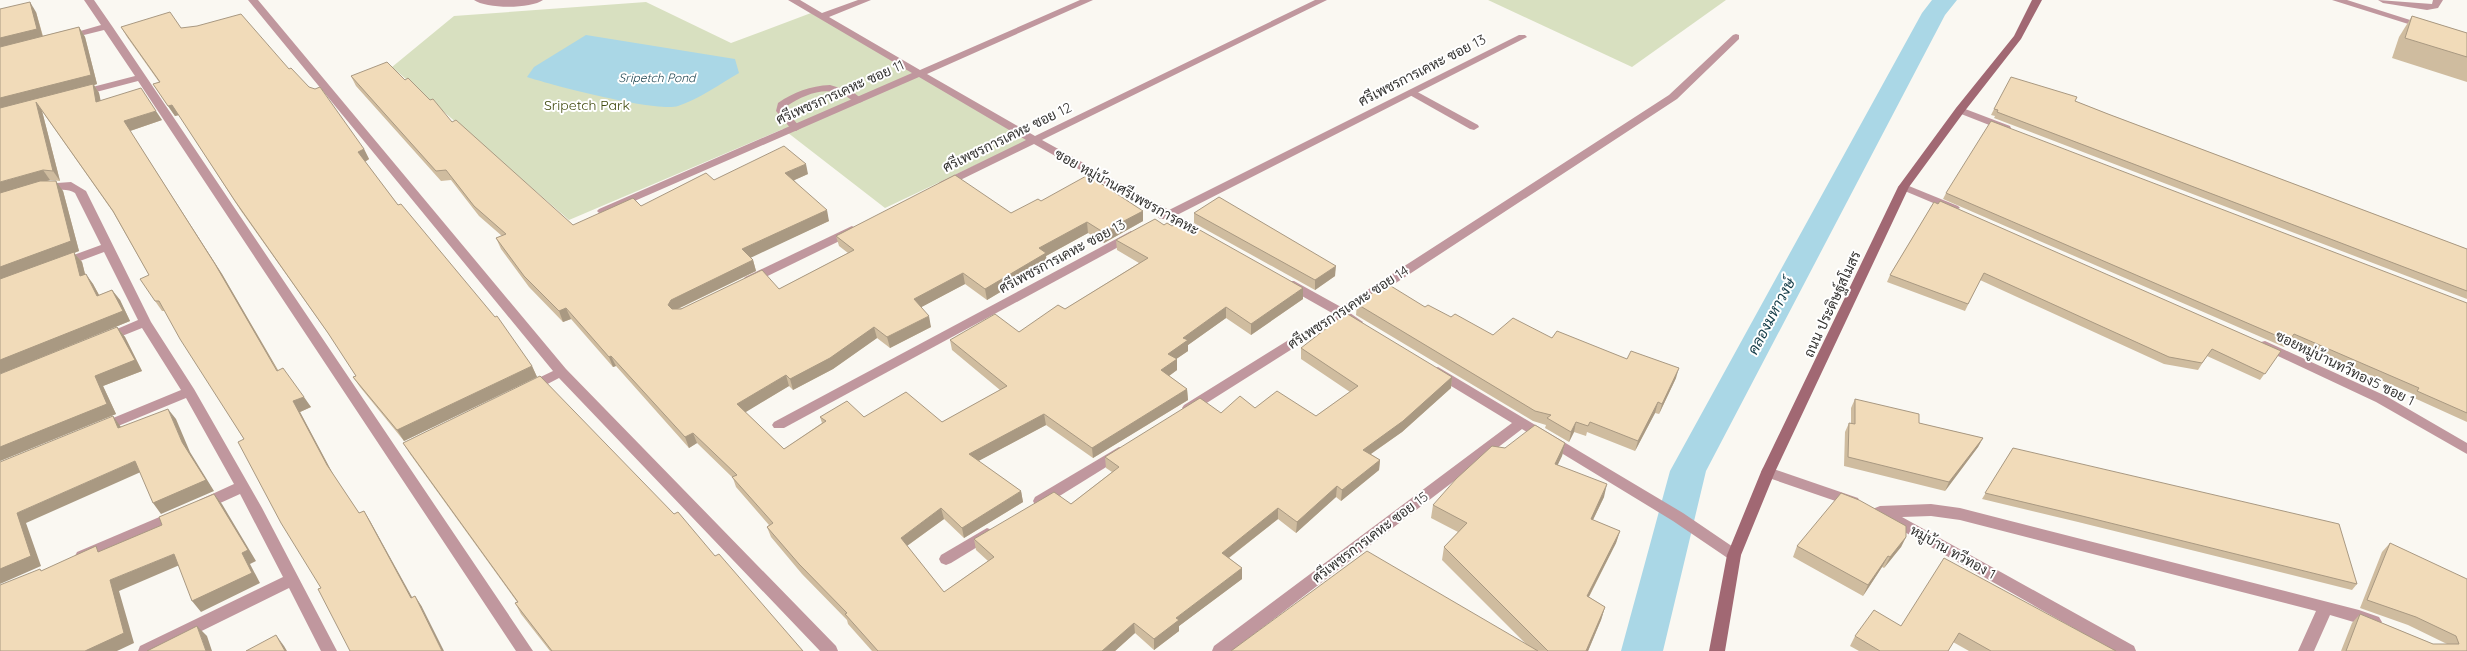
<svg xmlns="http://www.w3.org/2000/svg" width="2467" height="651" font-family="Quicksand,Sarabun,sans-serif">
<rect width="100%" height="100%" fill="#faf8f2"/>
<g fill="#d8e0c0">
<path d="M1488,0H1726L1632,67Z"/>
<path d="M646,2L731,43L811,13L1033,138L885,208L783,129L569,220L392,67L454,16Z"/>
</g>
<path fill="#aad7e6" d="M586,35L735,59L739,73C720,84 699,99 678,106C659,113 551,85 527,77L534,67Z"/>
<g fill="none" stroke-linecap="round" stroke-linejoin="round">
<path fill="#aad7e6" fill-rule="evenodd" d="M1932,0H1957L1945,15L1706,471L1663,651H1621L1670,471L1922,13Z"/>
<g fill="#c0979e" fill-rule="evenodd">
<path d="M830,85L853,92L863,100L862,102C854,104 850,98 844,95C824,86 804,95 787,106L786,111L801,128L796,131L792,130L776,111L778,103C794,92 810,86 830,85Z"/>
<path d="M1412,89L1478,125L1479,127L1474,130L1470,129L1408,94L1407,92Z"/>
</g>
<g fill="#c0979e" fill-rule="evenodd">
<path d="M84,0H94L112,26L533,651H516L138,81L81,96L76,93L77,91L135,76L104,30L68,39L63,36L101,25Z"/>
<path d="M248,0H258L566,369L836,646L838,651H820L559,378L536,390H526L524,387L526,384L553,371Z"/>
<path d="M474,0H543C531,9 486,9 474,0Z"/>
<path d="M788,0H800L822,13L858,0H871L829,17L920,70L1080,0H1093L927,74L1035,136L1315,0H1327L1042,140L1169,210L1519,35H1525L1527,37L1177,215L1198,226L1200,229L1198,232L1194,233L1168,219H1160L1158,217L1160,215L1034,144L948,186H940L938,184L940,182L1026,140L919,77L607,213H599L597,211L599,209L912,73Z"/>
<path d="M2332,0H2347L2429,26L2424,29L2421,28Z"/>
<path d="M2378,0L2432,4L2433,0H2443L2438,8L2427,10L2383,3Z"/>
<path d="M1736,34L1739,35V39L1677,99L1350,313L1363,322L1361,325H1353L1341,318L1194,411H1184L1182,408L1184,405L1332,313L1286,287L1284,284L1286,281H1294L1341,307L1669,95L1733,35Z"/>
<path d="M1960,107L2010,126L2011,128L2010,130H2002L1956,112V108Z"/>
<path d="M71,182L86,191L151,322L194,389L262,508L337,651H321L289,588L161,651H138L140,646L283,577L240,494L207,509L202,511L197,509L195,505L197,501L234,484L186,398L106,431H96L94,428L96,425L181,390L142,328L107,342L101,338L103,335L138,320L104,252L64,267L58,263L60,260L101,245L75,193C64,185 47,195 37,187L43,184Z"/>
<path d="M1904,184L1958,206L1960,208L1954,211L1950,210L1900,189L1898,187L1900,185Z"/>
<path d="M852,226L858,230L856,233L753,283H745L743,280L745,277Z"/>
<path d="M1131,231L1137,235L1135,238L784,428H774L772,425L774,422Z"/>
<path d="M2265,341L2386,396L2467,443V454L2376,402L2261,348L2259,345L2261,342Z"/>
<path d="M1438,367L1683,513L1739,551L1741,555L1739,559L1734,561L1729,559L1673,521L1522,429L1232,651H1212L1214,646L1512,423L1433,375L1432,372L1433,369Z"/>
<path d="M1119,447L1124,448L1126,452L1124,456L1045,505L1040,506L1035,505L1033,501L1035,497Z"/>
<path d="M1768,467L1858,498L1860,502L1858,506L1853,507L1763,476L1761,472L1763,468Z"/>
<path d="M1931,504L1960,508L2359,610L2379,617L2382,622L2379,627L2374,628L2330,615L2314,651H2298L2316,611L1960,520L1931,516L1902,517L2134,646L2136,651H2114L1887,522L1885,517L1875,516L1873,512L1875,508L1880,506Z"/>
<path d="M176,510L181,512L183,516L181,520L87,560L82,562L77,560L75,556L77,552Z"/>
<path d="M987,528L992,530L994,534L992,538L951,563L946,565L941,563L939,559L941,555Z"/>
</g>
<path fill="#a16873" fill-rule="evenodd" d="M2032,0H2042L2021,39L1964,112L1909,187L1775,472L1741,555L1725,651H1709L1727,555L1761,472L1898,187L1956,108L2014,36Z"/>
</g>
<g fill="#cfbc9f">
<path d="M36,12L43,36L79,27L85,37L97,84L94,85L99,93L100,100L162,120L130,131L222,274L278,370L311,407L300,412L334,476L359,513L364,511L370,521L412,598L415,596L422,607L321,588L244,439L165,311H162L155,301L149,275L113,212L42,111L60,181L50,180L47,181L63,191L79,251L74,253L82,262L85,274L93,284L99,295L112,290L120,300L130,321L17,367L117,327L125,337L142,371L103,386L116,414L0,461Z"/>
<path d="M2412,16L2467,33V82L2392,58L2399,37Z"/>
<path d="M121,27L181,28L289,69L364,149L369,159L365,162L398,205L532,366L537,377L404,441L360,387L353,377L356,376L335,343L241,211L179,115L175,116L160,94L153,84L159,82L127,37Z"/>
<path d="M351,76L405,80L452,122L573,225L641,206L714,180L808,174L794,180L829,221L750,257L753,260L756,271L678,309L779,289L848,253L839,246L836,236L1011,213L1041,201L1143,211V221L1104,243L1088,233L1046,256L1047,264L987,300L965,284L921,307L931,327L890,348L877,338L833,369L793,390L789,386L745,412L784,449L822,423L820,417H864L942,422L1000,390L952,350L950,340L1019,332L1065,309L1139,263L1117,250L1116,240L1164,225L1303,299L1251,335L1226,318L1188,345V351L1176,359L1177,370L1169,376L1187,389L1188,400L1093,458L1046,425L978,461L1021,491L1023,502L964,538L944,519L907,546L944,592L988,561L976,550L974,539L1071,504L1112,472L1106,468L1105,457L1221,413L1255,408L1316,416L1350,392L1301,359V348L1452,377L1451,388L1402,432L1371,454L1380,460L1379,470L1341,501L1336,497L1296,533L1278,519L1229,558L1242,568V579L1179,626V631L1154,650L1135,633L1115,651H872L848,624L847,620L802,574L771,537L767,527L769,525L736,487L733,478L697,443L689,448L616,366L613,367L571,319L563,322L529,287L501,249L496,238L502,236L479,216L451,180L441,181L356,86Z"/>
<path d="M2075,101L2108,114L2467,249V299L1994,118L1995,116L1991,115L1994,109Z"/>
<path d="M1946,193L2467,303V422L2412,397L2413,394L2289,340L2284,347L1943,199Z"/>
<path d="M1934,202L2281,351L2260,380L2207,356L2198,370L2164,364L1980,280L1965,311L1887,282L1890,275Z"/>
<path d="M1194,213L1335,276L1315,290L1194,223Z"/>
<path d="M1357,304L1425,307L1493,335L1552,338L1676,378L1659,414L1655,413L1635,451L1587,432L1586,436L1574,432L1569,442L1545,428L1546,425L1533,421L1356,315Z"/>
<path d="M1855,399L1919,423L1983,438L1978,447L1945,491L1844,466L1845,432L1849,423H1851V408Z"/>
<path d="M403,443L715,556L803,651H550L521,614L515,603L517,602L410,454Z"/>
<path d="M1565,443L1562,456L1557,465L1604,497L1593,520L1620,531L1616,543L1589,597L1605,607L1601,620L1588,651H1231L1526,644L1442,560L1444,547L1458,532L1431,518L1433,505L1505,448Z"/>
<path d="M2013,448L2357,584L2352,590L2078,522L1982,499Z"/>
<path d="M1906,537L1901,547L1884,568L1882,567L1863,596L1793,557L1797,546Z"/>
<path d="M2390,543L2467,651H2341L2352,623L2360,614L2433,644H2447L2408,625L2360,608L2382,552Z"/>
<path d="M1901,626L2116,651H1969L1953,642L1948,651H1859L1850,646L1855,636Z"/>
</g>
<g fill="#a99982">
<path d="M30,2L36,12L43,38L0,49V38Z"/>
<path d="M79,27L85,37L97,84L94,85L99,93L103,111L96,102L93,85L0,110V98Z"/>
<path d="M36,102L42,111L60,181L53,171Z"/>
<path d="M172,105L179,115L175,116L168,106Z"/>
<path d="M156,111L162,120L130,131L222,274L284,381L124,121Z"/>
<path d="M364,149L369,159L363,163L358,152Z"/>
<path d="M806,164L808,174L788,183L785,173Z"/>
<path d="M43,170L50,180L0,194V182Z"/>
<path d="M56,181L63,191L79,251L74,253L82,262L88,286L0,280V267Z"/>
<path d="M827,210L829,221L746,260L742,249Z"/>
<path d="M1143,211V221L1104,243L1103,232Z"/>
<path d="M1087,222L1088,233L1046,256L1047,264L987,300L985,289L1039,248Z"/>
<path d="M753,260L756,271L675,310L672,316L668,305L671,300Z"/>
<path d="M1336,266L1335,276L1315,290V280Z"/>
<path d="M963,273L965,284L916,310L914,299Z"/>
<path d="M86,274L93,284L105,306L97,296Z"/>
<path d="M1303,288V299L1251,335V324Z"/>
<path d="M112,290L120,300L130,321L0,374V360Z"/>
<path d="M1226,307V318L1188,345V351L1169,364L1168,354L1183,338Z"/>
<path d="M566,308L571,319L563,322L559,311Z"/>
<path d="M929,316L931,327L890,348L887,337Z"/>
<path d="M117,327L125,337L142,371L103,386L116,414L0,461V447L95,376Z"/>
<path d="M874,327L877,338L833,369L793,390L790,379Z"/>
<path d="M611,356L616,366L613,367L609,357Z"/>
<path d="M1177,359V370L1162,381L1161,370Z"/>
<path d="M532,366L537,377L404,441L397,430Z"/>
<path d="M1679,368L1676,378L1659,414L1662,404Z"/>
<path d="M786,375L789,386L741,415L737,404Z"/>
<path d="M1452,377L1451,388L1402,432L1362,460L1363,450Z"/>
<path d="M1187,389L1188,400L1093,458L1092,448Z"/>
<path d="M304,397L311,407L300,412L334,476L327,465L293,401Z"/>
<path d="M1658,402L1655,413L1635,451L1638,441Z"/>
<path d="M168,409L176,419L190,452L214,491L161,514L153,503L182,442Z"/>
<path d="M1044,414L1046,425L971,465L969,454Z"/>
<path d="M113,416L121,427L127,439L118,428Z"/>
<path d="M1576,422L1574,432L1569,442L1571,432Z"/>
<path d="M693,433L697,443L689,448L685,437Z"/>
<path d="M1983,438L1978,447L1945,491L1949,482Z"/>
<path d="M1565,443L1562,456L1552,477L1555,464Z"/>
<path d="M1380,460L1379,470L1341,501L1342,490Z"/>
<path d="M135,461L143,471L26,523L41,566L0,584V569L17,513Z"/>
<path d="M1607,484L1604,497L1587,532L1591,519Z"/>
<path d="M1337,486L1336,497L1296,533L1297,522Z"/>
<path d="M1021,491L1023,502L964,538L962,528Z"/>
<path d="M214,494L222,504L256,561L250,564L260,583L201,612L192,601L242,553Z"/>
<path d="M941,508L944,519L904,548L901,538Z"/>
<path d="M1278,508V519L1222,563V553Z"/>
<path d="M364,511L370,521L418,608L411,598Z"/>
<path d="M1620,531L1616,543L1583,608L1587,596Z"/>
<path d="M1906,537L1901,547L1884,568L1890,557Z"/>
<path d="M174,554L182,564L119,591L134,643L117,651H85L110,580Z"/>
<path d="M1888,556L1882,567L1863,596L1868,585Z"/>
<path d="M1242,568V579L1179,626V631L1154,650V639L1176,618Z"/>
<path d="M415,596L422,607L444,651H442Z"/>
<path d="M1605,607L1601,620L1588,651H1586Z"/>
<path d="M1134,623L1135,633L1115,651H1102Z"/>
<path d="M197,626L207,636L212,651H206Z"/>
<path d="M276,635L284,646L287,651H285Z"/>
</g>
<g fill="#f1dbb9" stroke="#a99982">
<path d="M30,2L37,29L0,38V9Z"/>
<path d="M170,12L181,28L197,26L241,14L289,69L291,68L309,87L315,89L320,87L364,149L358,152L398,205L401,204L495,317L497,316L532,366L397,430L353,377L356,376L328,333L235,201L172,105L168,106L153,84L160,82L121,27Z"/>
<path d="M2412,16L2467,33V57L2405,38Z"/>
<path d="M79,27L91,75L0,98V47Z"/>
<path d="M387,62L405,80L408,78L430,100L433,99L452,122L456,120L573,225L633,198L641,206L706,173L714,180L784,146L806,164L785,173L827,210L742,249L753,260L671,300L668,305L672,309H681L762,270L779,289L854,250L836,236L955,175L1011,213L1038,199L1041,201L1088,175L1143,211L1103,232L1087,222L1039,248L1046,253L985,289L963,273L914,299L929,316L887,337L874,327L830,358L790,379L786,375L737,404L784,449L826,421L820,417L847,401L864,417L906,392L942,422L1007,386L950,340L995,314L1019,332L1058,305L1065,309L1148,258L1116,240L1155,219L1164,225L1167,223L1172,226L1182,220L1303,288L1251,324L1226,307L1183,338L1188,340L1168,354L1177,359L1161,370L1187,389L1092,448L1044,414L969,454L1021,491L962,528L941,508L901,538L944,592L994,557L974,539L1054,492L1071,504L1119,467L1105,457L1200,398L1221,413L1240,396L1255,408L1277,391L1316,416L1358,386L1301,348L1346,313L1452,377L1403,421L1363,450L1380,460L1342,490L1337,486L1297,522L1278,508L1222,553L1242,568L1176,618L1179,620L1154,639L1134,623L1102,651H878L845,614L847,613L799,564L767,527L773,523L732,477L737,475L693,433L685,437L611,356L609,357L566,308L559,311L524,276L496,238L506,234L474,206L446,170L436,171L351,76Z"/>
<path d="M2011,77L2077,97L2075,101L2108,114L2467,249V291L1997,112L1998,110L1994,109Z"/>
<path d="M93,84L96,102L141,88L156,111L124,121L215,264L277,371L283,368L304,397L293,401L327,465L359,513L364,511L411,598L415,596L442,651H350L318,589L321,588L281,523L238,442L244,439L180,339L159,301H155L140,279L149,275L113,211L36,102L53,171L43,170L0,182V108Z"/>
<path d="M1991,121L2467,303V413L2417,391L2419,388L2294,334L2289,341L1946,193Z"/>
<path d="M40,181H56L71,241L0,267V193Z"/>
<path d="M1219,197L1336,266L1315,280L1194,213Z"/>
<path d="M1940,201L2281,351L2265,374L2212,349L2202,363L2169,357L1984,273L1968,304L1890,275L1934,202L1938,204Z"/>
<path d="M74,252L80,276L86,274L97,296L112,290L123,311L0,360V279Z"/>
<path d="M1386,283L1425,307L1428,305L1451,317L1455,314L1493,335L1513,318L1552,338L1557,331L1627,359L1631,351L1679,368L1662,404L1658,402L1638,441L1590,422L1588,426L1576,422L1571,432L1547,418L1551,415L1535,411L1357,304Z"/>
<path d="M117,327L135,360L95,376L107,404L0,447V374Z"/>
<path d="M540,376L674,514L678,512L715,556L719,554L803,651H552L515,603L518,602L403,443Z"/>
<path d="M1855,399L1919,414V423L1983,438L1949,482L1848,457L1849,423L1855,424Z"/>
<path d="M168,409L182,442L206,480L153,503L135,461L17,513L31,556L0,569V462L113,416L118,428Z"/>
<path d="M1535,425L1565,443L1555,464L1607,484L1591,519L1620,531L1587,596L1605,607L1586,651H1548L1444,547L1467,523L1433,505L1456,479L1492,446L1505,448Z"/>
<path d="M2013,448L2339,524L2357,584L2082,516L1985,493Z"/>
<path d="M1841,493L1859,500L1906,526V537L1890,557L1888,556L1868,585L1797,546Z"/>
<path d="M214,494L248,550L242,553L252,573L192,601L174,554L110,580L124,633L85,651H0V585L40,569L41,571L96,546L98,552L162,525L159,517Z"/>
<path d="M2390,543L2467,579V651H2346L2360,614L2433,644H2459L2456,636L2416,617L2367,600Z"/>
<path d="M1367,551L1538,651H1231Z"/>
<path d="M1944,558L2116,651H1991L1959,633L1948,651H1880L1855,636L1874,610L1901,626Z"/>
<path d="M197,626L206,651H147Z"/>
<path d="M276,635L285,651H246Z"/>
</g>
<g text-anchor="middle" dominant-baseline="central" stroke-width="4" stroke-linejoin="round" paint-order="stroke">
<g font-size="12" font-style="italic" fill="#143c48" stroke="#fff">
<text x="657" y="77">Sripetch Pond</text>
</g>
<g font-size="14" fill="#343331" stroke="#fff">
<text transform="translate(1422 70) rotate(-27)">ศรีเพชรการเคหะ ซอย 13</text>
<text transform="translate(840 92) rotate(-24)">ศรีเพชรการเคหะ ซอย 11</text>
<text transform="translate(1007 137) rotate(-26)">ศรีเพชรการเคหะ ซอย 12</text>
<text transform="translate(1127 192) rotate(29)">ซอย หมู่บ้านศรีเพชรการคหะ</text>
<text transform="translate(1062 256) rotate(-28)">ศรีเพชรการเคหะ ซอย 13</text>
<text transform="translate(1832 304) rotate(-65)">ถนน ประดิษฐ์สโมสร</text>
<text transform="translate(1348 307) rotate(-33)">ศรีเพชรการเคหะ ซอย 14</text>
<text transform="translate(2345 368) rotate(26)">ซอยหมู่บ้านทวีทอง5 ซอย 1</text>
<text transform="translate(1370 537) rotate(-37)">ศรีเพชรการเคหะ ซอย 15</text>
<text transform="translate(1953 552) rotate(29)">หมู่บ้าน ทวีทอง 1</text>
</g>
<g font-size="14" fill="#404a0e" stroke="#fff">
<text x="587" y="105">Sripetch Park</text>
</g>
<g font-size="15" font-style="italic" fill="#143c48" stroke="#fff">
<text transform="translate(1771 316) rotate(-62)">คลองมหาวงษ์</text>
</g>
</g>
</svg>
